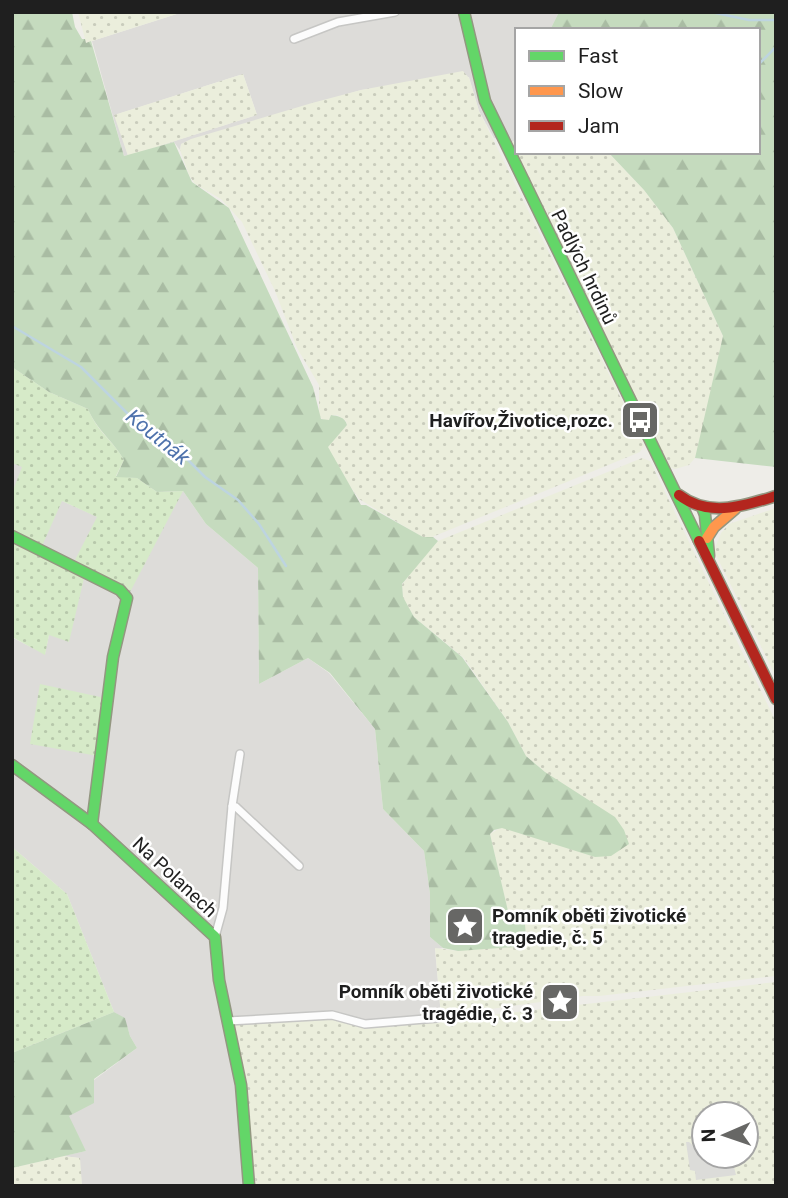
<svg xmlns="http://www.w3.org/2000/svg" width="788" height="1198" font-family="Roboto,sans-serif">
<defs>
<pattern id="farmland-dots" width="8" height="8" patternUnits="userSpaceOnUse" patternTransform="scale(1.75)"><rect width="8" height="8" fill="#ebeedc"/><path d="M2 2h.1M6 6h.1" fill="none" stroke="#c9ccbc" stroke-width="1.8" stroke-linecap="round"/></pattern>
<pattern id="grass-dots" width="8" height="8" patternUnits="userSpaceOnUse" patternTransform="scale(1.75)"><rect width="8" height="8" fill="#d6eac8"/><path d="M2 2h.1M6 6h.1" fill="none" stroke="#b7c8ab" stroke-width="1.8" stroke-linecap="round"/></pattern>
<pattern id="forest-firs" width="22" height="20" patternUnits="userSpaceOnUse" patternTransform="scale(1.75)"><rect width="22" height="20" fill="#c5dbbe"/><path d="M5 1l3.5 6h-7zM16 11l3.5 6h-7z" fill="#a9bca3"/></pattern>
</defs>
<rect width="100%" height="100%" fill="#eeede8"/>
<g fill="#dddcd9">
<path d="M183,12H559L550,30H517V140L512,142L494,138L479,111L469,77L361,90L181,144L180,150L174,142L155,147L257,115L243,74L115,115L128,155L124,156L92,41Z"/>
<path d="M12,463L23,466L62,501L98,517L76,559L183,491L206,524L258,568L259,684L308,658L329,673L375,729L383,809L424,851L430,894V937L443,948L435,949L441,1016L437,1021L243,1079L256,1186H82L79,1158L63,1156L86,1151L68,1116L94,1080L137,1048L130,1036L125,1019L114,1012L67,894L12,847V642L13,638L45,654L49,635L12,540Z"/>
</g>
<g fill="url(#farmland-dots)" fill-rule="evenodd">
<path d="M78,12H183L86,43Z"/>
<path d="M463,71L469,78L479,111L644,445L640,452L432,537L424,538L359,499L336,465L327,447L347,425L346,421L337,415H331L329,421L322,419L319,415V385L297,348L275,291L242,222L221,199L195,184L189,175L180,150L181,144L191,139L312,103L361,90Z"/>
<path d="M243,74L257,115L128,156L114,115Z"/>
<path d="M517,140V152H608L644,190L673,228L723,336L700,443L695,458L689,465L675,469L670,467L518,156L512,142Z"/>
<path d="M642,458L650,461L776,722V976L599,996H583L441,1016L435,948L458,951L525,924L508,912L490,834L502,827L545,772L526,756L508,722L464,658L414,617L403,598L402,585L413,569L438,541Z"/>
<path d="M776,508V677L715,553V548L721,533L729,524Z"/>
<path d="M776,982V1186H256L243,1079L233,1025L334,1019L369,1027L439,1021ZM704,1114H746V1156H704Z"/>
<path d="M63,1156L80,1158L82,1186H12V1168Z"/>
</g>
<g fill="url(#grass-dots)">
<path d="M12,367L49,392L88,409C98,433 112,439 124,460L116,476L137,478L157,492L183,491L128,596L121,588L75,560L97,517L62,501L42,546L12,532V493L22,467L12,463Z"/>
<path d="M12,540L85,574L69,642L49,635L45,655L14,638L12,642Z"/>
<path d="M40,684L105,698L98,756L30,744Z"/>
<path d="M12,847L67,894L114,1012L12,1053Z"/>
</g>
<g fill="url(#forest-firs)">
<path d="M12,12H72L75,27L82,39H85L86,43L91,41L124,156L174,142L192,182L229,208L313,387L321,419L329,420L331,415C338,416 345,417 347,425L328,447L361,505H366L423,537H433L438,541L402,584L403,597L414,617L462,657L508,722L526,756L545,772L615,817L624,830L629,844L611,856L595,857L502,828L494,830L490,834L508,911L525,924L526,938L515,947L458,951L443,948L430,937V894L424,851L383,809L375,729L330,673L308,658L259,684L258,568L206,524L183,491L157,492L137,478L116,477L124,460C112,439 98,432 88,409L49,392L12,367Z"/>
<path d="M559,12H776V467L695,458L723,336L673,228L644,190L608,152H758V30H550Z"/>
<path d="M114,1012L125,1018L130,1036L137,1048L94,1079V1103L69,1116L86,1151L12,1168V1053Z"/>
</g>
<path fill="#dcdcd9" d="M686,1142H689L704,1156L734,1167L736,1175L696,1180L695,1171L690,1170Z"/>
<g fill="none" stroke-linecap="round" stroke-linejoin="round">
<g stroke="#bdd4e0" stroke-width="2.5">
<path d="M711,12L749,20H776"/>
<path d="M758,65L776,47"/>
<path d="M12,326L81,367L135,421L174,446L205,477L238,500L259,524L286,566"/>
</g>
<defs>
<g id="street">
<path d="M294,39L338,22L395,12"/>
<path d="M232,806L236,807L299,866"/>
<path d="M215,937L223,908L232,806L240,754"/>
<path d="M228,1021L332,1015L365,1024L437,1018"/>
</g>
<g id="fast">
<path d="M464,12L485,101L699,541"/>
<path d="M702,507L705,515L709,556"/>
<path d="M12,536L120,590L127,598L113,657L92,824"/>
<path d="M12,765L92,824L215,937L219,980L241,1085L249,1186"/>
</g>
<path id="slow" d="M707,538L714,527L735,509"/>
<g id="jam">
<path d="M679,495C709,518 743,506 776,496"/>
<path d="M699,541L776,699"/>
</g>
</defs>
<use href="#street" stroke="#c6c6c4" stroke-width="10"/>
<use href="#fast" stroke="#939781" stroke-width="13"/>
<use href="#slow" stroke="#939781" stroke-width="13"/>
<use href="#jam" stroke="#939781" stroke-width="13"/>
<use href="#street" stroke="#fcfcfc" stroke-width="7"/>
<use href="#fast" stroke="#63d668" stroke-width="10"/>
<use href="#slow" stroke="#ff974d" stroke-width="10"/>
<use href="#jam" stroke="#b3261e" stroke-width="10"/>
</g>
<defs>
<symbol id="bus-square" viewBox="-11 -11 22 22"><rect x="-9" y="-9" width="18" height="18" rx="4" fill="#676765" stroke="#fff"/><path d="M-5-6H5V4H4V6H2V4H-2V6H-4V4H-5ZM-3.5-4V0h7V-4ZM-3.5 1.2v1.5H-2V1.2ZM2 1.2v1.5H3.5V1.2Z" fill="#fff"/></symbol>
<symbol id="sight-square" viewBox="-11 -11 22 22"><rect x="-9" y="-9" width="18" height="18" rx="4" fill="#676765" stroke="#fff"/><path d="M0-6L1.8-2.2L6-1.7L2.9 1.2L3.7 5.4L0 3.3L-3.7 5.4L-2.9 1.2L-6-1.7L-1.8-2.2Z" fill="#fff"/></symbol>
</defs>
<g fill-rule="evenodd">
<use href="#bus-square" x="618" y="398" width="44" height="44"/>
<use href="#sight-square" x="443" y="904" width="44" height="44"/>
<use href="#sight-square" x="538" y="980" width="44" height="44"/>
</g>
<g text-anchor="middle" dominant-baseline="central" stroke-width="5" stroke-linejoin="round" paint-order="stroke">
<g font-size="19" fill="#1f1f1f" stroke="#fff">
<text transform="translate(584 267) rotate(64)">Padlých hrdinů</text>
<text transform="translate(175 877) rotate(43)">Na Polanech</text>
</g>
<g font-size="19" font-weight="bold" fill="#1f1f1f" stroke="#fff" text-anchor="end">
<text x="613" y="420">Havířov,Životice,rozc.</text>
<text x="492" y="915" text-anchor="start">Pomník oběti životické<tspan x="492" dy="22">tragedie, č. 5</tspan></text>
<text x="533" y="991">Pomník oběti životické<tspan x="533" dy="22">tragédie, č. 3</tspan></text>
</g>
<g font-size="21" font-style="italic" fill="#4e72ac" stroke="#fff">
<text transform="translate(158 437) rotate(39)">Koutnák</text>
</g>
</g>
<rect width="788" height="1198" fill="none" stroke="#1f1f1f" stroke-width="28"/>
<rect x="515" y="28" width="245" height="126" fill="#ffffff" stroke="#a5a5a5" stroke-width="2"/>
<rect x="529" y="51" width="35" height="10" fill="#63d668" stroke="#a5a5a5" stroke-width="2"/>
<text x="578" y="63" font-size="21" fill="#1f1f1f">Fast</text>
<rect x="529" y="86" width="35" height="10" fill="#ff974d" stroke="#a5a5a5" stroke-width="2"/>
<text x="578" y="98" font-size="21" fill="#1f1f1f">Slow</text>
<rect x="529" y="121" width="35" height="10" fill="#b3261e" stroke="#a5a5a5" stroke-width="2"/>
<text x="578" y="133" font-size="21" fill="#1f1f1f">Jam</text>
<g transform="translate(725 1135) rotate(268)"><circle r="33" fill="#ffffff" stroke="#a5a5a5" stroke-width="2"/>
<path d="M0-5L12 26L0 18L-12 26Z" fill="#676765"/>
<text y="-10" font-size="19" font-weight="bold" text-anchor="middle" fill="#1f1f1f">N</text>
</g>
</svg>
